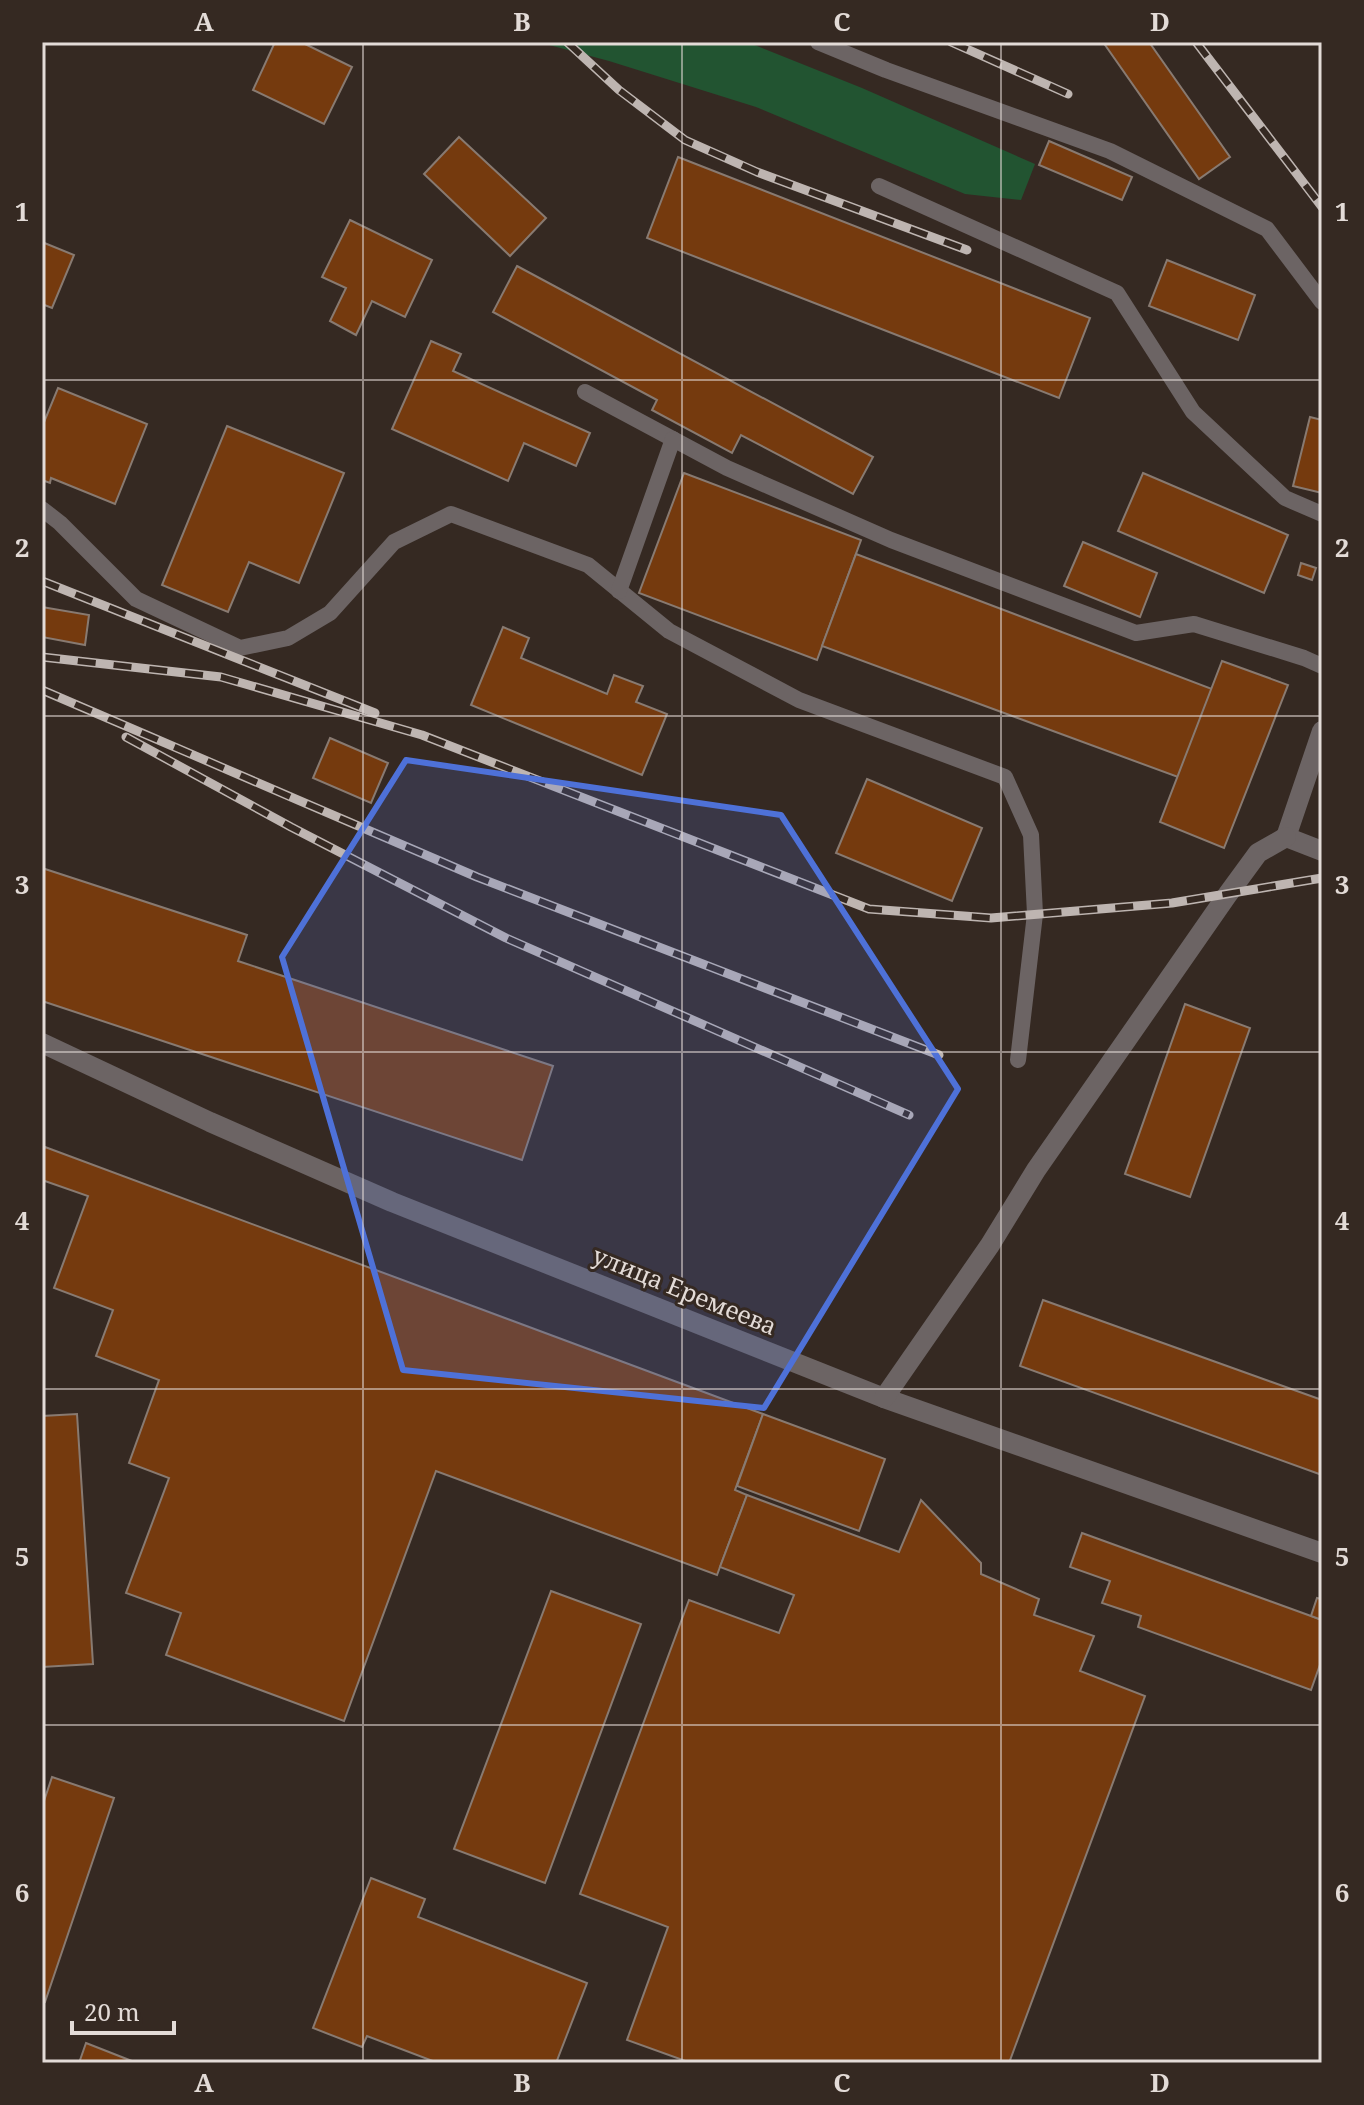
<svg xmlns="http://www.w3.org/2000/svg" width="1364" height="2105" font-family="'Noto Serif',serif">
<rect width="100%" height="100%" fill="#352922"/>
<path fill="#225431" d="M538,42H747L862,88L1035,164L1021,200L965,194L756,107L609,61Z"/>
<g fill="#753a0e" stroke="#887a71" stroke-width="2">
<path d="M275,42H301L352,67L324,124L253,90Z"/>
<path d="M1103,42H1149L1230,157L1199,179Z"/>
<path d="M459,137L546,218L510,256L424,174Z"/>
<path d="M1049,141L1132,177L1122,200L1039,165Z"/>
<path d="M678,157L1090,318L1059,398L647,238Z"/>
<path d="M350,220L432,260L405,317L372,301L356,335L330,321L346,288L322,277Z"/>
<path d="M42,242L74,255L52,308L42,304Z"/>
<path d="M1167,260L1255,295L1238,340L1149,306Z"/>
<path d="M517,266L873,457L853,494L741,435L732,453L652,410L657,400L493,312Z"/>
<path d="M431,341L461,354L453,371L590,433L576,466L524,443L508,481L392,429Z"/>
<path d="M58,388L147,424L115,504L51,478L50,483L42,480V427Z"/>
<path d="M1310,417L1322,420V493L1293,486Z"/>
<path d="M227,426L344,473L299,583L249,562L228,612L162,585Z"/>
<path d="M684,473L861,540L817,660L639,593Z"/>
<path d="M1143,473L1288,535L1264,593L1118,531Z"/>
<path d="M1083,542L1157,573L1140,617L1064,586Z"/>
<path d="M856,554L1212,689L1178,777L822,646Z"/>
<path d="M1301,563L1316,568L1312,580L1298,575Z"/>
<path d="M42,607L89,615L85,645L42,637Z"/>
<path d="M503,627L529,638L521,658L607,694L614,675L643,686L636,702L667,714L642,775L471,705Z"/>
<path d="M1222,661L1288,685L1224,848L1160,822Z"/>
<path d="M330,738L388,763L371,803L313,778Z"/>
<path d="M867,779L982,828L952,901L836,853Z"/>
<path d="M42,868L247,935L238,961L553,1066L522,1160L42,1001Z"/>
<path d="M1185,1004L1250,1028L1190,1197L1125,1174Z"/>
<path d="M45,1147L763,1414L735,1490L747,1495L717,1575L436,1471L344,1721L166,1655L181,1613L126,1593L169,1478L129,1463L159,1380L96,1356L113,1310L54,1288L88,1196L42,1180V1155Z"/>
<path d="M1043,1300L1322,1400V1475L1020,1366Z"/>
<path d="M77,1414L93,1664L42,1667V1416Z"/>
<path d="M763,1414L885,1459L859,1531L737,1486Z"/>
<path d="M747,1495L899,1552L921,1500L981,1563V1574L1039,1599L1034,1615L1094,1636L1080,1671L1145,1696L1009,2063H691L627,2040L668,1927L580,1894L689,1600L779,1633L794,1595L720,1567Z"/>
<path d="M1082,1533L1322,1620V1659L1311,1690L1138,1627L1141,1616L1102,1603L1110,1581L1070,1567Z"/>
<path d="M551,1591L641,1624L545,1883L454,1849Z"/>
<path d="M1317,1598L1322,1599V1620L1311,1616Z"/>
<path d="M52,1777L114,1798L45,2002L42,2001V1807Z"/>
<path d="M371,1878L425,1899L418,1917L587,1983L556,2063H438L367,2036L362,2047L313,2028Z"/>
<path d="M86,2043L137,2063H79Z"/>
</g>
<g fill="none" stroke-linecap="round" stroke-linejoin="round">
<g stroke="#6c6464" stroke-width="16">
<path d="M818,42L886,70L1110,151L1267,229L1322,302"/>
<path d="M879,186L1117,293L1193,412L1285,498L1322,514"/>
<path d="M585,392L727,468L891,540L1136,633L1194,624L1304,658L1322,666"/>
<path d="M42,509L60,523L136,599L240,648L288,638L330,613L394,542L451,514L588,565L669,631L799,700L1005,777L1031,835L1035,914L1018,1060"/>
<path d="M619,591L673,439"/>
</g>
<g stroke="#6c6464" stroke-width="20">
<path d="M1322,731L1286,837L1322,851"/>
<path d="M42,1043L210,1122L392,1202L884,1398L1322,1553"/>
<path d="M884,1398L990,1245L1036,1170L1228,894L1258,853L1286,837"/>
</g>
<defs>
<g id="rail">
<path d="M567,42L619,90L685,140L757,172L967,250"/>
<path d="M951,42L1068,94"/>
<path d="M1196,42L1322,207"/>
<path d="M42,581L375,713"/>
<path d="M42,657L221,677L422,735L869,909L991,918L1172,903L1322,878"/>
<path d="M42,690L477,877L939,1055"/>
<path d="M126,737L291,827L506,938L909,1115"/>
</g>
</defs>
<use href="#rail" stroke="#beb5b1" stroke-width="9"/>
<use href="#rail" stroke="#352922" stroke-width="6" stroke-dasharray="18" stroke-linecap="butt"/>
</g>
<path fill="#4e71d8" fill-opacity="0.2" stroke="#4e71d8" stroke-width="6" stroke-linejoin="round" d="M406,760L781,815L958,1089L764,1408L403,1370L282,957Z"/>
<path fill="none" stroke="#e3dbd7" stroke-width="2" stroke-opacity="0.55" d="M363,42V2063M682,42V2063M1001,42V2063M42,380H1322M42,716H1322M42,1052H1322M42,1389H1322M42,1725H1322"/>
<g text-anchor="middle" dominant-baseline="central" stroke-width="6" stroke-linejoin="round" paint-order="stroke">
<g font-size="24" fill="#e3dbd7" stroke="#352922">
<text transform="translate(685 1290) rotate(22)">улица Еремеева</text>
</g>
</g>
<rect width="1364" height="2105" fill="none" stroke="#352922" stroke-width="88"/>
<path d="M72 2021v12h102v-12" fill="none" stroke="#e3dbd7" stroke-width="4"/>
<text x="84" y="2021" font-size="24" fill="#e3dbd7" stroke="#352922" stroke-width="6" paint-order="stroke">20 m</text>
<rect x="44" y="44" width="1276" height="2017" fill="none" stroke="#e3dbd7" stroke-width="3"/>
<g font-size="26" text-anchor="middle" font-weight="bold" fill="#e3dbd7">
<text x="204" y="31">A</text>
<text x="522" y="31">B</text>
<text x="842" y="31">C</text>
<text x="1160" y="31">D</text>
<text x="22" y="221">1</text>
<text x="1342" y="221">1</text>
<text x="22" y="557">2</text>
<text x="1342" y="557">2</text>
<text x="22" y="894">3</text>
<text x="1342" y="894">3</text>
<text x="22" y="1230">4</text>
<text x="1342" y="1230">4</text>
<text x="22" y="1566">5</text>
<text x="1342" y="1566">5</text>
<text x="22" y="1902">6</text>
<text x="1342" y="1902">6</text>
<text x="204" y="2092">A</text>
<text x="522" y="2092">B</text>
<text x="842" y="2092">C</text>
<text x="1160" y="2092">D</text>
</g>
</svg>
